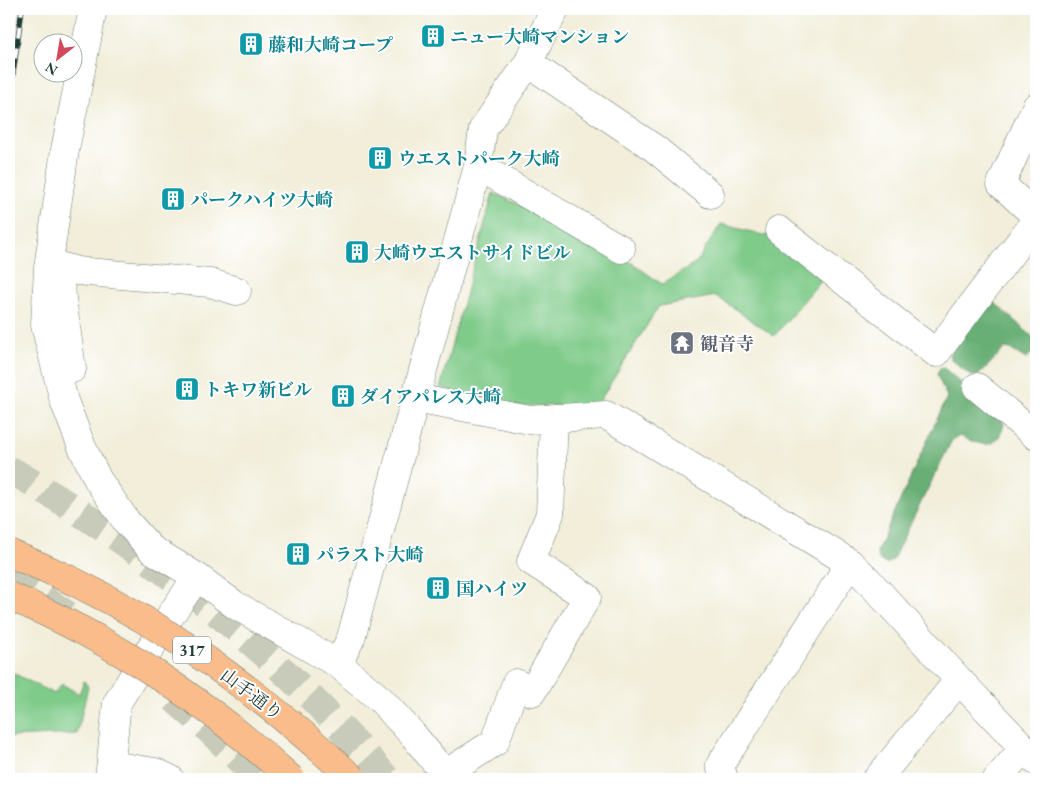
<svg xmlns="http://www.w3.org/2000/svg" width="1045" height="788" font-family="'EB Garamond','Noto Serif JP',serif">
<rect width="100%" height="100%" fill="#fff"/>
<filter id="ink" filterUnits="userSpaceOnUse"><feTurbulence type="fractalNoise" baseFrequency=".02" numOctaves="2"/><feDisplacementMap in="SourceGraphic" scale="10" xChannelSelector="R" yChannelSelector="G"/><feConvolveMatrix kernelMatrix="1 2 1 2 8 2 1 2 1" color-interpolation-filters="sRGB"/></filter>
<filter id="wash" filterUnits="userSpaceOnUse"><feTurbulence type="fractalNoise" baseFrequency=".0096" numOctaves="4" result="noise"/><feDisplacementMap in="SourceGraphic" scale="20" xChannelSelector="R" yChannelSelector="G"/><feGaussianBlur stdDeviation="1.12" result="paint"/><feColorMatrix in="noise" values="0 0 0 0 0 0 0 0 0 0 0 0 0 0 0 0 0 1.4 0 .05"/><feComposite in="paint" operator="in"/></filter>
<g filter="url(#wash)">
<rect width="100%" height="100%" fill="#f2eeda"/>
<g fill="#7fcb89" stroke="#4f845e">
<path d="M493,193L540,214L623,257L662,284L696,263L721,224L771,237L823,278L774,336L716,296L659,306L597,405L518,406L440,388Z"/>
<path d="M9,671L54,694L62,684L79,694L84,681L88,687L77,734L9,737Z"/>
</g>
<g fill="#67af75" stroke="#437654">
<path d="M989,302L995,303L1036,340V349L1026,359L1010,349L1005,348L979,375L971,376L951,359L949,355Z"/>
<path d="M944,368L999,416L1004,424C997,453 980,445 960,436L952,440L892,561L886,564C880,561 877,559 877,551L947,397L937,375L939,369Z"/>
</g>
</g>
<g filter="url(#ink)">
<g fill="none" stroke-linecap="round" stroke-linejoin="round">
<g stroke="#c8cbb9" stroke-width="28" stroke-dasharray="28 14" stroke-linecap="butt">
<path d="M9,469C150,551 281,655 387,779"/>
<path d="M9,576L68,615"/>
<path d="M174,699L203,724L259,779"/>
</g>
<defs>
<g id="minor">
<path d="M93,9L65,150L48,268L45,325L64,401L82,447L98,480L126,521L151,549L197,577L235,605L338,664L381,700L414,736L449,779"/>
<path d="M528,63L654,148L710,194"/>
<path d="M1036,107L1001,184L1036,216"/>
<path d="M478,166L621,249"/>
<path d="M779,230L936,353L1036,220"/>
<path d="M63,267L77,271L210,283L237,291"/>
<path d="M61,280L60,284L72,369"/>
<path d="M977,387L1036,436"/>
<path d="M415,398L530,420L606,415L850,563L865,577L959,680L1036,761"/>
<path d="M338,664L351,638L478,166L483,129L528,63L555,9"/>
<path d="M111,765L155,772L170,779"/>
<path d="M445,774L495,742L516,683L532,692L587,597L531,561L550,514L554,418"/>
<path d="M109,779L117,703L172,613L197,577"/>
<path d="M724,779L720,765L850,563"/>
<path d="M877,779L959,680"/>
<path d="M997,779L1024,748"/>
</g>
</defs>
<use href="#minor" stroke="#697b6e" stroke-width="29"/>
<use href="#minor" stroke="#fff" stroke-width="28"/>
<defs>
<path id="rail" d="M9,102L22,9"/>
</defs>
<use href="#rail" stroke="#1f3d34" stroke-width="5.5"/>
<use href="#rail" stroke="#fff" stroke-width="4" stroke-dasharray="11" stroke-linecap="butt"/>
<defs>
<g id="major-bridge">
<path d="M9,553C138,604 252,684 353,779"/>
<path d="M9,596C112,639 209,703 291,779"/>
</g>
</defs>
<use href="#major-bridge" stroke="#697b6e" stroke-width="29" stroke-linecap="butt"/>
<use href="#major-bridge" stroke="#fabc8b" stroke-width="28"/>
</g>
</g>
<defs>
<symbol id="building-square" viewBox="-11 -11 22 22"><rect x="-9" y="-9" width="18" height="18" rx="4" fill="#0f9aa8" stroke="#fff"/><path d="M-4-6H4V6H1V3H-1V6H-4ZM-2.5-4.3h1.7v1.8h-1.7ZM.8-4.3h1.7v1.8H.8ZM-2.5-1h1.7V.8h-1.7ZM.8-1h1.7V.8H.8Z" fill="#fff"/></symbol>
<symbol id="temple-square" viewBox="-11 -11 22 22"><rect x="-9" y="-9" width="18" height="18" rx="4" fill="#6b7280" stroke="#fff"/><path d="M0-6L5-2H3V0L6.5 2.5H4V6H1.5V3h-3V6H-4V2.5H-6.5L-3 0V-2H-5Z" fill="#fff"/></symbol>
</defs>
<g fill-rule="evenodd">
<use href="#building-square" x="419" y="22" width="28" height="28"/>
<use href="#building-square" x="237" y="30" width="28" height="28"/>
<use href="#building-square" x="366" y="144" width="28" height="28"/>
<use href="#building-square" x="159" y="185" width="28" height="28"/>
<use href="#building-square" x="343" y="238" width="28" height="28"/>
<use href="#temple-square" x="668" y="329" width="28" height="28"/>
<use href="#building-square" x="173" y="375" width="28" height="28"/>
<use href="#building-square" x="329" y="382" width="28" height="28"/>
<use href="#building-square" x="284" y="540" width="28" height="28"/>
<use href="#building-square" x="424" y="574" width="28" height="28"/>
</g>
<g text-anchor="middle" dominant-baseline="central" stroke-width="4" stroke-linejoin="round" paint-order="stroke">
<rect fill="#fff" stroke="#627771" stroke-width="1" x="173" y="636.5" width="38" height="27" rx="4"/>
<g font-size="16" font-weight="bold" fill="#1f3d34">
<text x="192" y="650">317</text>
</g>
<g font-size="18" font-weight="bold" fill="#0d838f" stroke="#fff" text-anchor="start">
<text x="450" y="36">ニュー大崎マンション</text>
<text x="268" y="44">藤和大崎コープ</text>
<text x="398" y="158">ウエストパーク大崎</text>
<text x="190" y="199">パークハイツ大崎</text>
<text x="374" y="252">大崎ウエストサイドビル</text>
<text x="204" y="389">トキワ新ビル</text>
<text x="360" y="396">ダイアパレス大崎</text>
<text x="316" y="554">パラスト大崎</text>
<text x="456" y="588">国ハイツ</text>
</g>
<g font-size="18" font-weight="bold" fill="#5b616d" stroke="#fff" text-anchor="start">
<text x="700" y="343">観音寺</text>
</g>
<g font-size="18" fill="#1f3d34" stroke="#fff">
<text transform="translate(252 694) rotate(37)">山手通り</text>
</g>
</g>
<rect width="1045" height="788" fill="none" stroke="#fff" stroke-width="30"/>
<g transform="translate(58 58) rotate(211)"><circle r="24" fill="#ffffff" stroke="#a5b1ae"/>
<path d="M0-4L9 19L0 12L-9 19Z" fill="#d1495b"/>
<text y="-8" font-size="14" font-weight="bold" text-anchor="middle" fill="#1f3d34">N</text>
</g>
</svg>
